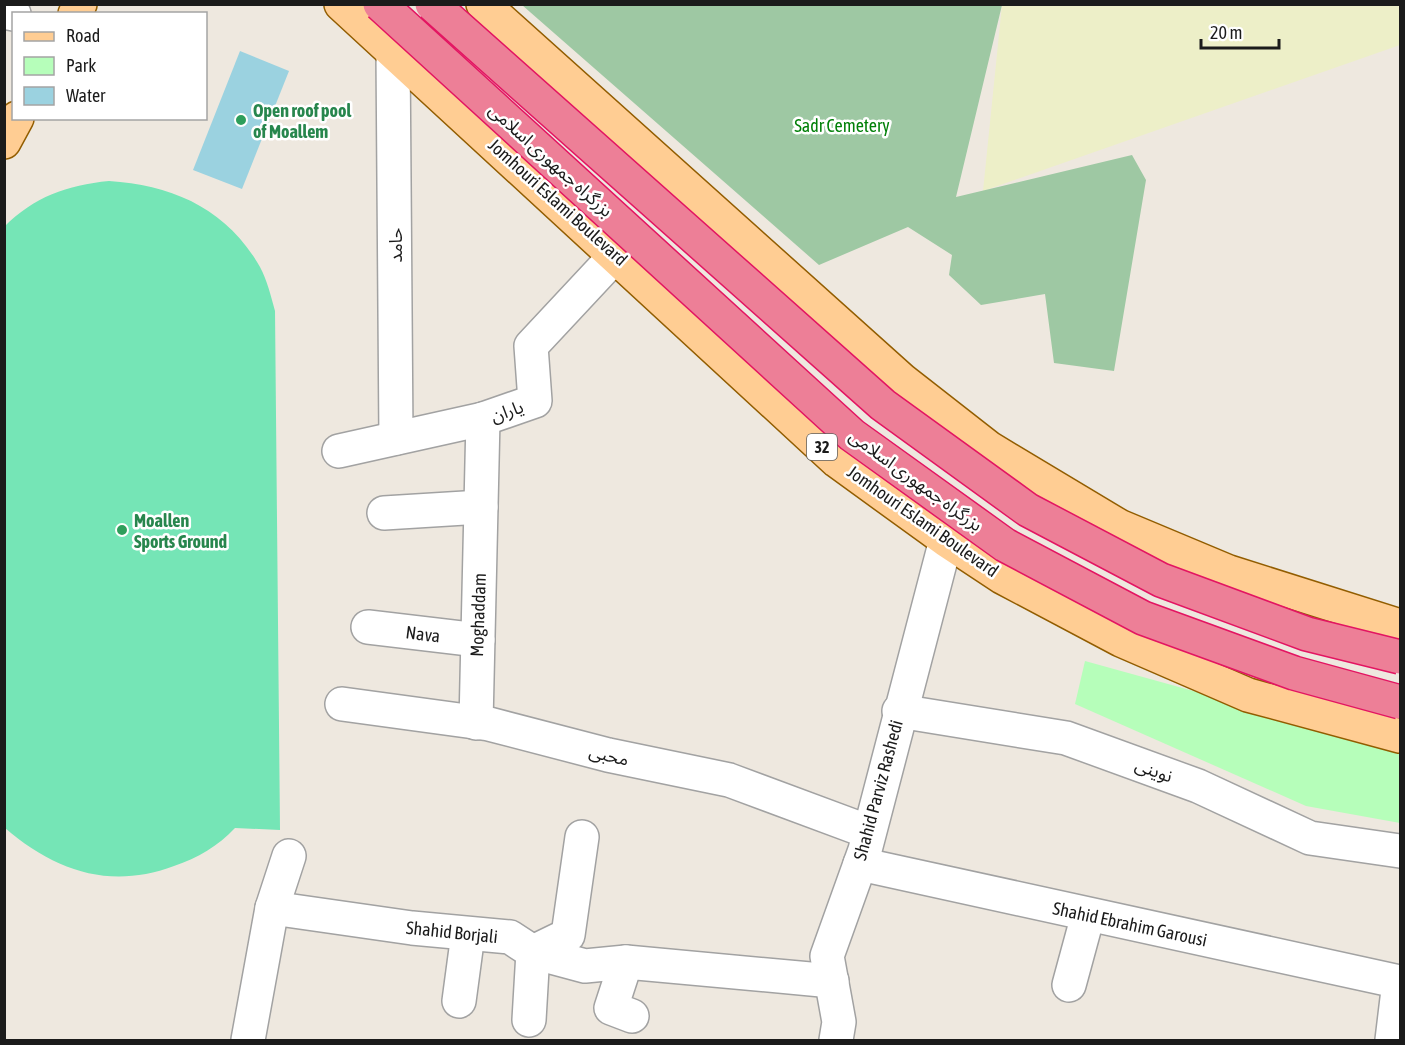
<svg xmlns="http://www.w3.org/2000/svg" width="1405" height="1045" font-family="'Asap Condensed','Noto Sans Arabic',sans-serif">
<rect width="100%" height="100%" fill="#eee8df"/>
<path fill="#edefc8" d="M1002,5H1400V45L983,191Z"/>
<path fill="#9ec8a3" d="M522,5H1002L956,197L1132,155L1146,180L1114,371L1054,363L1045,294L981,305L949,275L952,255L908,227L819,265Z"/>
<path fill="#b6feba" d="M1085,661L1400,748V823L1306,806L1075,704Z"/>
<path fill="#75e5b6" d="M109,181C173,185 227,209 260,267C267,280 271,296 275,311L280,830L235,828C218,846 198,858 174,866C110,890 55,871 5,828L4,227C34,197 67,185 109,181Z"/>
<path fill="#9bd2e0" d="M240,51L289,71L242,189L193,170Z"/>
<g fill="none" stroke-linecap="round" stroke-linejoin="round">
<defs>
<g id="minor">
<path d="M4,12L14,14"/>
<path d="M393,52L396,438"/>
<path d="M339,451L483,419L535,401L531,346L616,255"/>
<path d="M384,513L481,507"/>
<path d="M368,627L478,640"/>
<path d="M342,704L489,724L608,755L729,780L869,832"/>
<path d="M899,711L1066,738L1198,786L1310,838L1400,851"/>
<path d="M476,723L483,419"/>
<path d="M860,864L1400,982"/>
<path d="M272,908L289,856"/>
<path d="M626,962L611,1008L632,1016"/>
<path d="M1069,985L1088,915"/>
<path d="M459,1001L468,934"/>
<path d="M529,1020L533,952L568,935L582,837"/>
<path d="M248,1040L272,908L412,928L510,937L533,952L585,966L626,962L832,981"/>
<path d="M836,1040L839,1022L827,956L865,850L946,540"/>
<path d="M1392,1040L1399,982"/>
</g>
<g id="major">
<path d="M341,4L837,461L946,540L1002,577L1121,640L1248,695L1400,736"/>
<path d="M483,4L902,380L989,448L1119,526L1229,572L1400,626"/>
<path d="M75,14L80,4"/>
<path d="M4,142L17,118"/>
</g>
</defs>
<use href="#minor" stroke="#a2a2a2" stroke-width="36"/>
<use href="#major" stroke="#925d00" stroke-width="36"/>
<use href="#minor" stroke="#fff" stroke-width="33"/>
<use href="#major" stroke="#ffcd93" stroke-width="33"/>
<defs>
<g id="highway-bridge">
<path d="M380,4L852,435L1005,545L1143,618L1294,673L1400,702"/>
<path d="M432,4L883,405L1028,510L1161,580L1307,634L1400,657"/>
</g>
</defs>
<use href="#highway-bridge" stroke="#e31562" stroke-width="36" stroke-linecap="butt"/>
<use href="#highway-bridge" stroke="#ed7f97" stroke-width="33"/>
</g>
<g fill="#2e9e5b" stroke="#fff" stroke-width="2">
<circle cx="241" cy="120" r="6"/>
<circle cx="122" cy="530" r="6"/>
</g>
<g text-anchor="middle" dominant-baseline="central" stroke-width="5" stroke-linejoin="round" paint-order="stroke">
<rect fill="#fff" stroke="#5f5f5f" stroke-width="1.5" x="807" y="434" width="30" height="26" rx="4.5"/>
<g font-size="16" font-weight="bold" fill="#1b1b1b">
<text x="822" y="447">32</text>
</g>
<g font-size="18" font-weight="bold" fill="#27864d" stroke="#fff" text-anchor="start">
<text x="253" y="110">Open roof pool<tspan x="253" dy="21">of Moallem</tspan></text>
<text x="134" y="520">Moallen<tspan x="134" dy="21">Sports Ground</tspan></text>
</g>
<g font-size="18" fill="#028009" stroke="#fff">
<text x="842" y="125">Sadr Cemetery</text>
</g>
<g font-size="18" fill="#1b1b1b" stroke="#fff">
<text transform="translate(551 160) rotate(42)">بزرگراه جمهوری اسلامی</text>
<text transform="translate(558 202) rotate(42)">Jomhouri Eslami Boulevard</text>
<text transform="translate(395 245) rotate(-90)">حامد</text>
<text transform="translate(507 411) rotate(-19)">یاران</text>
<text transform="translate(916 480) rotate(36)">بزرگراه جمهوری اسلامی</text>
<text transform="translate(923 521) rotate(35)">Jomhouri Eslami Boulevard</text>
<text transform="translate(478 615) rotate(-88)">Moghaddam</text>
<text transform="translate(423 634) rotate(7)">Nava</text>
<text transform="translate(609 755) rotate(13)">محبی</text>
<text transform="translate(1154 770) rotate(20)">نوینی</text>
<text transform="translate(878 790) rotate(-75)">Shahid Parviz Rashedi</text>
<text transform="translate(1130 924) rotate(12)">Shahid Ebrahim Garousi</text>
<text transform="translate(452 932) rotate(6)">Shahid Borjali</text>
</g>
</g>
<rect width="1405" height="1045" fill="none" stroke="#1b1b1b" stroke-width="12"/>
<rect x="12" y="12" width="195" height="108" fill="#ffffff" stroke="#a4a4a4" stroke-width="1.5"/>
<rect x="24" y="32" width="30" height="9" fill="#ffcd93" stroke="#a4a4a4" stroke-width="1.5"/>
<text x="66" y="42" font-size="18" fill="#1b1b1b">Road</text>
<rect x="24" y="57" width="30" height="18" fill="#b6feba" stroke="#a4a4a4" stroke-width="1.5"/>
<text x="66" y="72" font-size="18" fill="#1b1b1b">Park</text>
<rect x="24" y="87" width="30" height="18" fill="#9bd2e0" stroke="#a4a4a4" stroke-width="1.5"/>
<text x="66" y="102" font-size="18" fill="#1b1b1b">Water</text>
<path d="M1201 39v9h78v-9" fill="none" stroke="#1b1b1b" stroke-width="3"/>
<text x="1210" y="39" font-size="18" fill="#1b1b1b" stroke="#ffffff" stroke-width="4.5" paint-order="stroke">20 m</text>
</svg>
